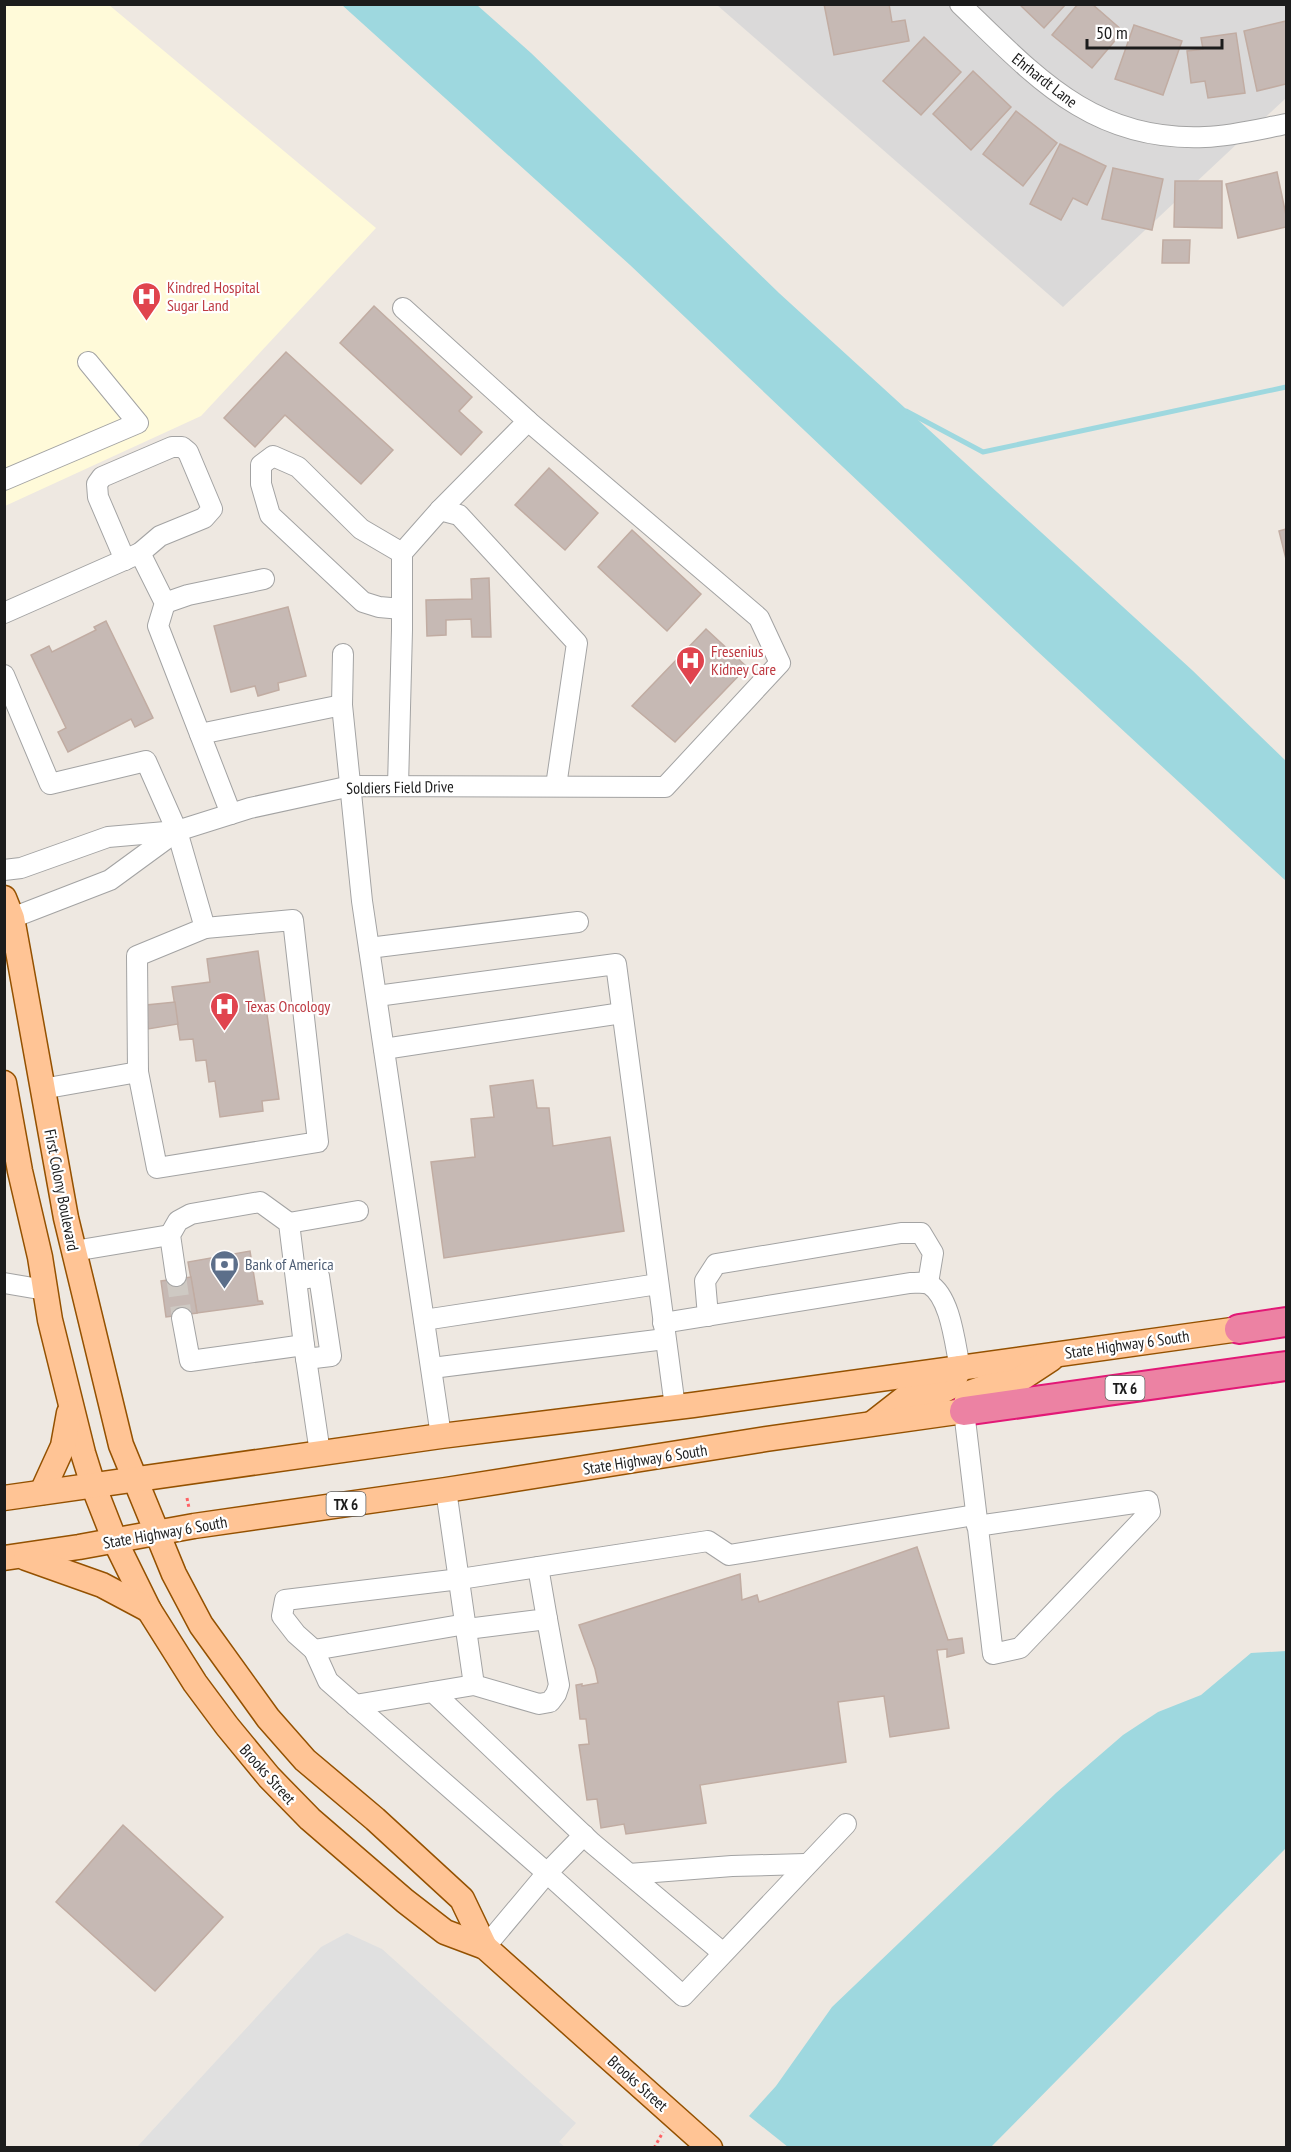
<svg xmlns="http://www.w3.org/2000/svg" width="1291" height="2152" font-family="'PT Sans Narrow',sans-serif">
<rect width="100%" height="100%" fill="#eee8e1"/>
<path fill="#dad9d9" d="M717,5H1286V98L1063,307Z"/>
<path fill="#fffad9" d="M4,5H109L376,228L201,416L5,506Z"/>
<path fill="#e0e0e0" d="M347,1933L382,1949L576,2123L559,2142L565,2147H137L321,1947Z"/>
<g fill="#9ed8df">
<path d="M342,5H477L531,53L779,293L1192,670L1286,761V881L1036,650L630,265Z"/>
<path d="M1286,1651V1848L991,2147H788L749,2116L776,2086L832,2007L1056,1793L1123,1735L1158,1712L1201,1695L1251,1653Z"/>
</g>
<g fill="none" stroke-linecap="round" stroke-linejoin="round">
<path stroke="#9ed8df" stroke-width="5" d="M906,411L983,452L1286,387"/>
</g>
<g fill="#c6b9b4" stroke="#c1aca2" stroke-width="1.5">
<path d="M824,4H889L892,22L905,20L909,41L834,55Z"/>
<path d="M1019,4H1066L1044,28Z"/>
<path d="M1078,4H1092L1123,31L1092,68L1052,35Z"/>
<path d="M1286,21V84L1257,91L1244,31Z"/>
<path d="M1134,25L1182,41L1163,95L1115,79Z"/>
<path d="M1236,33L1245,93L1208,98L1205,81L1191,83L1187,51L1203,49L1201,38Z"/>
<path d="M924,37L961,72L921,115L883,81Z"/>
<path d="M973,71L1011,107L971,150L933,114Z"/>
<path d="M1016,111L1057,143L1023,186L983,154Z"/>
<path d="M1060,144L1106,166L1087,205L1073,198L1061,220L1030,204Z"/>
<path d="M1113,168L1163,179L1152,230L1102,219Z"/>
<path d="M1277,172L1286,215V227L1238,238L1226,184Z"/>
<path d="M1175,181H1222V228L1174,227Z"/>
<path d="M1163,240H1190L1189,263H1162Z"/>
<path d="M374,306L472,397L459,411L482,432L461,455L340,343Z"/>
<path d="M286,352L393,450L361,484L285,415L255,447L224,418Z"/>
<path d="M549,468L598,513L565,550L515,505Z"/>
<path d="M1286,529V559L1279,531Z"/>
<path d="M632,530L701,594L667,631L598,567Z"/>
<path d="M489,578L491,637H472L471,619L446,620V635L427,636L426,600L472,599L471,579Z"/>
<path d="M288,607L306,676L278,683L279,690L258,696L255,686L231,692L214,626Z"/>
<path d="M106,621L153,718L135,727L131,719L68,752L58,732L66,728L31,655L49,646L52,652L96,630L94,627Z"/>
<path d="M706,629L747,667L675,742L632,706Z"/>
<path d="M258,951L279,1099L262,1101L263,1111L220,1117L215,1081L209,1082L206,1060L196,1061L193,1039L180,1040L172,987L210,982L207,959Z"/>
<path d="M175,1002L178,1024L148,1029L146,1005Z"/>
<path d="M533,1080L537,1108H549L553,1146L610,1137L624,1231L444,1258L431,1162L475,1157L471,1119L494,1117L490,1086Z"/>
<path d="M250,1251L258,1301H262L263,1304L197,1313L188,1262Z"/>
<path d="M191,1277L197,1313L166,1317L161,1281Z"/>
<path d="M917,1547L948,1640L962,1638L964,1653L947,1657V1649L937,1650L949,1728L890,1737L884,1696L838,1702L846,1762L700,1785L706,1823L626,1834L624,1824L601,1828L597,1799L587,1800L579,1745L589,1744L586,1719H580L576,1685L582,1684V1686L598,1683L595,1669L579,1625L740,1574L742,1600L757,1595L759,1602Z"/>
<path d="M123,1825L223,1917L155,1991L56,1902Z"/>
</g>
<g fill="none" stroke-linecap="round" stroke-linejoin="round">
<path stroke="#cec9c3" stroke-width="20" stroke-dasharray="20 10" stroke-linecap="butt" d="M176,1276L182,1318"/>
<defs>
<g id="minor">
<path d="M960,4C1035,76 1092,142 1205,137C1232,136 1260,129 1286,124"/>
<path d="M4,480L138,423L88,362"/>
<path d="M440,510L459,515L577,643L556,786"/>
<path d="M402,553L361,529L298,467L273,456L261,465V484L270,515L363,602L379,607L402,609"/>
<path d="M125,560L98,497L97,484L102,477L172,447H182L188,452L212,509L204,518L160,536L140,553"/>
<path d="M165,603L188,595L264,579"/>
<path d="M4,613L140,553L165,603L158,626L231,814"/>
<path d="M4,675L50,784L146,761L177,831L205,928L137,956L138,1072L42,1089"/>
<path d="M342,705L343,654"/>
<path d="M200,734L342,705L362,901L441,1436"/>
<path d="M398,786L402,630V553L440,510L528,421"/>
<path d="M4,870L21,868L108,837L177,831L250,808L351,786L665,787L780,663L759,618L528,421L403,308"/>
<path d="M4,921L110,880L177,831"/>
<path d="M369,948L578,922"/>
<path d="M377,996L616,964L675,1407"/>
<path d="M384,1049L622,1013"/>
<path d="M138,1072L157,1168L318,1142L293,920L205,928"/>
<path d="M289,1223L358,1211"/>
<path d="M74,1251L170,1235"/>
<path d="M176,1276L170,1235L178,1221L191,1214L260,1202L289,1223L304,1345L320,1453"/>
<path d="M297,1280L319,1276L331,1356L306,1359"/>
<path d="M4,1283L45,1290"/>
<path d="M708,1316L705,1281L716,1264L901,1233H921L933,1253L928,1283"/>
<path d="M182,1318L190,1361L304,1345"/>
<path d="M424,1320L658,1284"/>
<path d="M663,1323L910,1283C916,1283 924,1282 929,1284C951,1297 955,1345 960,1368"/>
<path d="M432,1368L665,1339"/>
<path d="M964,1411L993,1654L1020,1648L1150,1512L1148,1501L977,1526"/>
<path d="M446,1490L474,1685"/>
<path d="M466,1624L314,1650L328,1681L547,1873L584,1835"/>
<path d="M467,1629L547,1619L538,1567"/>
<path d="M314,1650L296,1634L282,1616L285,1600L460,1579L708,1541L729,1555L975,1515"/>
<path d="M433,1692L592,1843L723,1953"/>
<path d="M355,1705L474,1685L539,1704L550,1702L556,1694L559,1685L547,1619"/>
<path d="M629,1874L732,1866L805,1864"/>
<path d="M485,1947L547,1873L683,1996L846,1824"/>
</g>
<g id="major">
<path d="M4,898L12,918L18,951L66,1218L121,1445L174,1574L201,1625L268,1718L305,1760L375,1819L462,1899L485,1947"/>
<path d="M4,1083L20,1171L40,1257L50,1320L83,1453L93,1485L115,1541L149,1610L195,1683L227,1726L269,1777L310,1819L405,1901L445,1932L485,1947L710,2148"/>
<path d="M873,1423L905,1398L937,1394L950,1387L960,1368"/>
<path d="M42,1492L63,1446L69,1413"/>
<path d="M4,1498L441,1436L693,1405L1239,1329"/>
<path d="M4,1558L79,1547L194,1526L446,1490L766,1439L964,1411L969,1393L986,1387L1016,1382L1051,1359"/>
<path d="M26,1558L102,1585L149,1610"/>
</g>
<g id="highway">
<path d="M1239,1329L1286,1322"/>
<path d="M964,1411L1286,1366"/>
</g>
</defs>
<use href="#minor" stroke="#a3a3a3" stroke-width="22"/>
<use href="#major" stroke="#945100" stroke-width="27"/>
<use href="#highway" stroke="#e21876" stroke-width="32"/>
<g stroke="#ff6164" stroke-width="3" stroke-dasharray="3 3" stroke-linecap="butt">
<path d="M187,1498L189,1508"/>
<path d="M654,2148L663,2132"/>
</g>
<use href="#minor" stroke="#fff" stroke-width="20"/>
<use href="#major" stroke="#ffc495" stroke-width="24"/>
<use href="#highway" stroke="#ec82a3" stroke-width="28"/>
</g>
<defs>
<symbol id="hospital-pin" viewBox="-11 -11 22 30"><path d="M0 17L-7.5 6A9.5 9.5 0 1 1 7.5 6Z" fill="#e0444e" stroke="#fff"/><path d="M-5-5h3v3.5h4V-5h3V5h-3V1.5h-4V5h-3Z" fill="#fff"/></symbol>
<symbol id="bank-pin" viewBox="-11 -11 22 30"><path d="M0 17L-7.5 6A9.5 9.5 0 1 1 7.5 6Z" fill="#5c6f8a" stroke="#fff"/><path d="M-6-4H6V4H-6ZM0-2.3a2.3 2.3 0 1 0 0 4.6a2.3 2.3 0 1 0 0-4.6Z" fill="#fff"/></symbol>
</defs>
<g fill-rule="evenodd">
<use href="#hospital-pin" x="130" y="280" width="33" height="45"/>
<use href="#hospital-pin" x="674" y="644" width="33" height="45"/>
<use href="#hospital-pin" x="208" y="990" width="33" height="45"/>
<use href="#bank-pin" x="208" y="1248" width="33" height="45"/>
</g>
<g text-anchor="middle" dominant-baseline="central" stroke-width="4.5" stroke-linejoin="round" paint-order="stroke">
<g fill="#fff" stroke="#606060" stroke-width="1.5">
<rect x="1105.5" y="1376" width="39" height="24" rx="4.5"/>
<rect x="326.5" y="1492" width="39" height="24" rx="4.5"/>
</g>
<g font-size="15" font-weight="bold" fill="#1c1c1c">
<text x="1125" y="1388">TX 6</text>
<text x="346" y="1504">TX 6</text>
</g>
<g font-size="16" fill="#1c1c1c" stroke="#fff">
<text transform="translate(1045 80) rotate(38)">Ehrhardt Lane</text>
<text transform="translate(400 787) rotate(-1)">Soldiers Field Drive</text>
<text transform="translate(62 1190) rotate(79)">First Colony Boulevard</text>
<text transform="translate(1127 1344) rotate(-8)">State Highway 6 South</text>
<text transform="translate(645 1459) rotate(-9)">State Highway 6 South</text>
<text transform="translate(165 1532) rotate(-10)">State Highway 6 South</text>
<text transform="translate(268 1774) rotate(48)">Brooks Street</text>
<text transform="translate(638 2083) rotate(42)">Brooks Street</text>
</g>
<g font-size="16" fill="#be3a42" stroke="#fff" text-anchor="start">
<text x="167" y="287">Kindred Hospital<tspan x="167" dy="18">Sugar Land</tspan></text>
<text x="711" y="651">Fresenius<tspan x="711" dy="18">Kidney Care</tspan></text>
<text x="245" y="1006">Texas Oncology</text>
</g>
<g font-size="16" fill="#4e5e75" stroke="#fff" text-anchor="start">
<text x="245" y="1264">Bank of America</text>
</g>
</g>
<rect width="1291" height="2152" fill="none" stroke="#1c1c1c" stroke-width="12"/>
<path d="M1087 39v9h135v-9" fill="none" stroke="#1c1c1c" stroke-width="3"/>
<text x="1096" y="39" font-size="18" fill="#1c1c1c" stroke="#ffffff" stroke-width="4.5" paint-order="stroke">50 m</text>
</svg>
